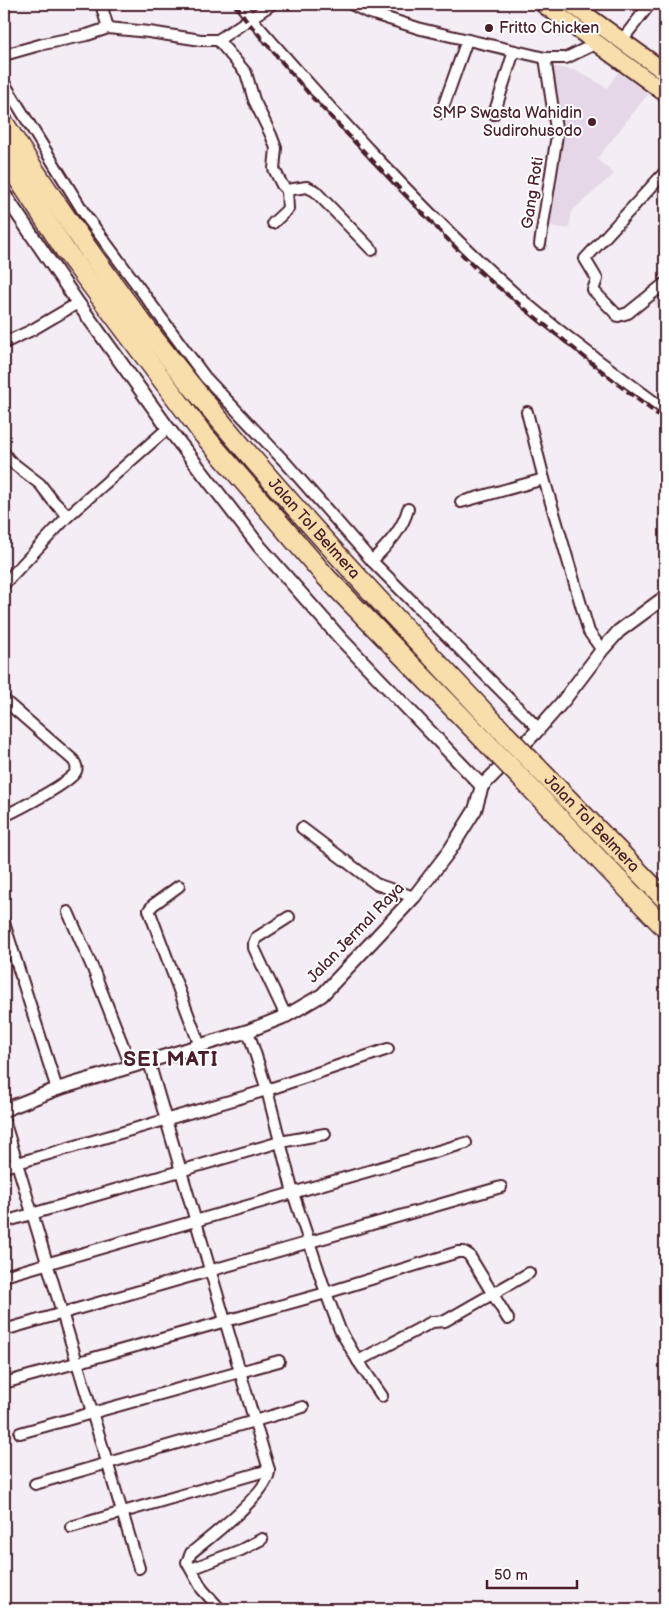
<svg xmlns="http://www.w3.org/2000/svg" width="669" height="1613" font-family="'Balsamiq Sans',sans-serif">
<rect width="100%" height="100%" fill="#f4edf5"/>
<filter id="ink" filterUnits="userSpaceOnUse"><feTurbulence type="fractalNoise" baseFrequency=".02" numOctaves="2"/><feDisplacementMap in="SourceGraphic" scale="10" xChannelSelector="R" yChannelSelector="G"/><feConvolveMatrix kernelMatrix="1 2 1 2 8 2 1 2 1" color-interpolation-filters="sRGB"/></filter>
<g filter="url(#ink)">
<g fill="#e6d7e8">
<path d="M551,66L578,71L607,88L618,72L648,94L597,159L614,174L572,211L569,229L550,226L562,150Z"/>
<path d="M665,290V315L653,300Z"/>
</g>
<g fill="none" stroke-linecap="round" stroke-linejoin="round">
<defs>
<g id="minor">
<path d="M101,4L108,28"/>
<path d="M240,4L251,18C334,113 419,208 513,292C561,334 614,372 665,410"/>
<path d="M351,4L367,12L421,29L545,58H566L597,43"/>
<path d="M218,40L246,73L254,100L271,135L276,148L274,169L282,185L287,190L307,187L315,191L372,250"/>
<path d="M622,40L650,4"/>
<path d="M4,55L43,44L87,35L108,28L149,32L201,40H218L272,4"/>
<path d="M4,83L86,216L205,377L286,463L372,561L538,728"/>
<path d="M441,113L467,40"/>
<path d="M494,114L514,51"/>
<path d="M273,223L288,209L287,190"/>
<path d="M540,244L557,135L545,58"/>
<path d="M664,284L628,313L618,316L593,290L597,279L585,259L665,172"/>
<path d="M4,343L32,330L78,303"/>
<path d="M527,412L544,479L589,632L602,650"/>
<path d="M4,453L9,460L40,484L53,501L68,516"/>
<path d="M461,502L544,479"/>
<path d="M372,561C387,545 402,531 408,509"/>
<path d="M4,584L68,516L168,428"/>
<path d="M4,700L73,760C75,763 78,767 76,771C72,782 17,810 4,816"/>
<path d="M302,828L376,884L414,897"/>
<path d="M179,886L153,905L149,910L200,1046"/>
<path d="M68,912L93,969L131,1066"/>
<path d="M4,923L57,1089"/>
<path d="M286,1016L254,948V943L256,938L289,917"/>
<path d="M248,1031L267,1090L293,1193L326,1293L340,1330L358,1361L382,1396"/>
<path d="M149,1062L269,1470C271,1491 208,1539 191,1553L187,1562L202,1589L220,1609"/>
<path d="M4,1120L139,1568"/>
<path d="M4,1167L267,1090L388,1049"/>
<path d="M4,1222L280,1142L325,1134"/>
<path d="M4,1276L466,1143"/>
<path d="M4,1330L501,1187"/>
<path d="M358,1361L432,1322L445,1321L529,1273"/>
<path d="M4,1383L326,1293L458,1252H464L469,1255L508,1319"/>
<path d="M20,1433L279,1361"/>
<path d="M35,1484L303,1407"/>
<path d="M71,1527L269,1470"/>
<path d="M191,1569L241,1550L262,1539"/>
</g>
<g id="tertiary">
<path d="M4,194L78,303L168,428L260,547L341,639L482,786"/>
<path d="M4,1110L57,1089L248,1031L286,1016L322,995L414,897L450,850L475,810L482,786L535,733L564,700L602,650L619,631L665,597"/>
</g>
<g id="trunk">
<path d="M543,4L665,93"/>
<path d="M571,4L665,72"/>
</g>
<g id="motorway">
<path id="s1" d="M4,123C70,228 143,329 223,424C313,531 408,632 504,733"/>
<path d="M4,157L65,250L202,433L326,577L488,744"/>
<path id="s2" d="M536,766L665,899"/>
<path d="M521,778L665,928"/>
</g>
</defs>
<use href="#minor" stroke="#4a1f2b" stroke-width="14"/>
<use href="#tertiary" stroke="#4a1f2b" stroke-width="16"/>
<use href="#trunk" stroke="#4a1f2b" stroke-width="20"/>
<use href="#motorway" stroke="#4a1f2b" stroke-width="22"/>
<use href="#minor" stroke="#fff" stroke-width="10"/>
<use href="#tertiary" stroke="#fff" stroke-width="12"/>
<use href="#trunk" stroke="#f8deab" stroke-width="16"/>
<use href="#motorway" stroke="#f8deab" stroke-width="19"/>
<path stroke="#4a1f2b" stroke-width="4" stroke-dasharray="8 4" stroke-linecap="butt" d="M236,4L247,21L310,95L477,270L619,385L665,420"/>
<defs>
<g id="motorway-bridge">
<path d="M504,733L536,766"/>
<path d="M488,744L521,778"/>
</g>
</defs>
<use href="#motorway-bridge" stroke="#4a1f2b" stroke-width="22" stroke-linecap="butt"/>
<use href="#motorway-bridge" stroke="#f8deab" stroke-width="19"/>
</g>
</g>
<g fill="#4a1f2b" stroke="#fff" stroke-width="2">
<circle cx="489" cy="28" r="5"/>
<circle cx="592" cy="122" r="5"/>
</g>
<g text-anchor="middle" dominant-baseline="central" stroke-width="4" stroke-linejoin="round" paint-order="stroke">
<g font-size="16" fill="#4a1f2b" stroke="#fff" text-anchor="start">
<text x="499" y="28">Fritto Chicken</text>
<text x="582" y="113" text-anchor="end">SMP Swasta Wahidin<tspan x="582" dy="18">Sudirohusodo</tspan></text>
</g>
<g font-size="16" fill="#4a1f2b" stroke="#fff">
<text transform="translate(533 193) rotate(-81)">Gang Roti</text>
<text stroke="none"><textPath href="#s1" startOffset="511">Jalan Tol Belmera</textPath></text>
<text stroke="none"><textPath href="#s2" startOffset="80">Jalan Tol Belmera</textPath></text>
<text transform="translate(356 933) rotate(-46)">Jalan Jermal Raya</text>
</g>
<g font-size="21" font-weight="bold" letter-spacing="1" fill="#4a1f2b" stroke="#fff">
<text x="171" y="1059">SEI MATI</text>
</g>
</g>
<rect width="669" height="1613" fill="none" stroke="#fff" stroke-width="20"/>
<rect x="10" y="10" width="649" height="1593" fill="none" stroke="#4a1f2b" stroke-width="2" filter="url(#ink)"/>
<path d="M487 1580v8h90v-8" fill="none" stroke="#4a1f2b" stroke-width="2.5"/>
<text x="494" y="1580" font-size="15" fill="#4a1f2b" stroke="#ffffff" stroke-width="4" paint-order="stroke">50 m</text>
</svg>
